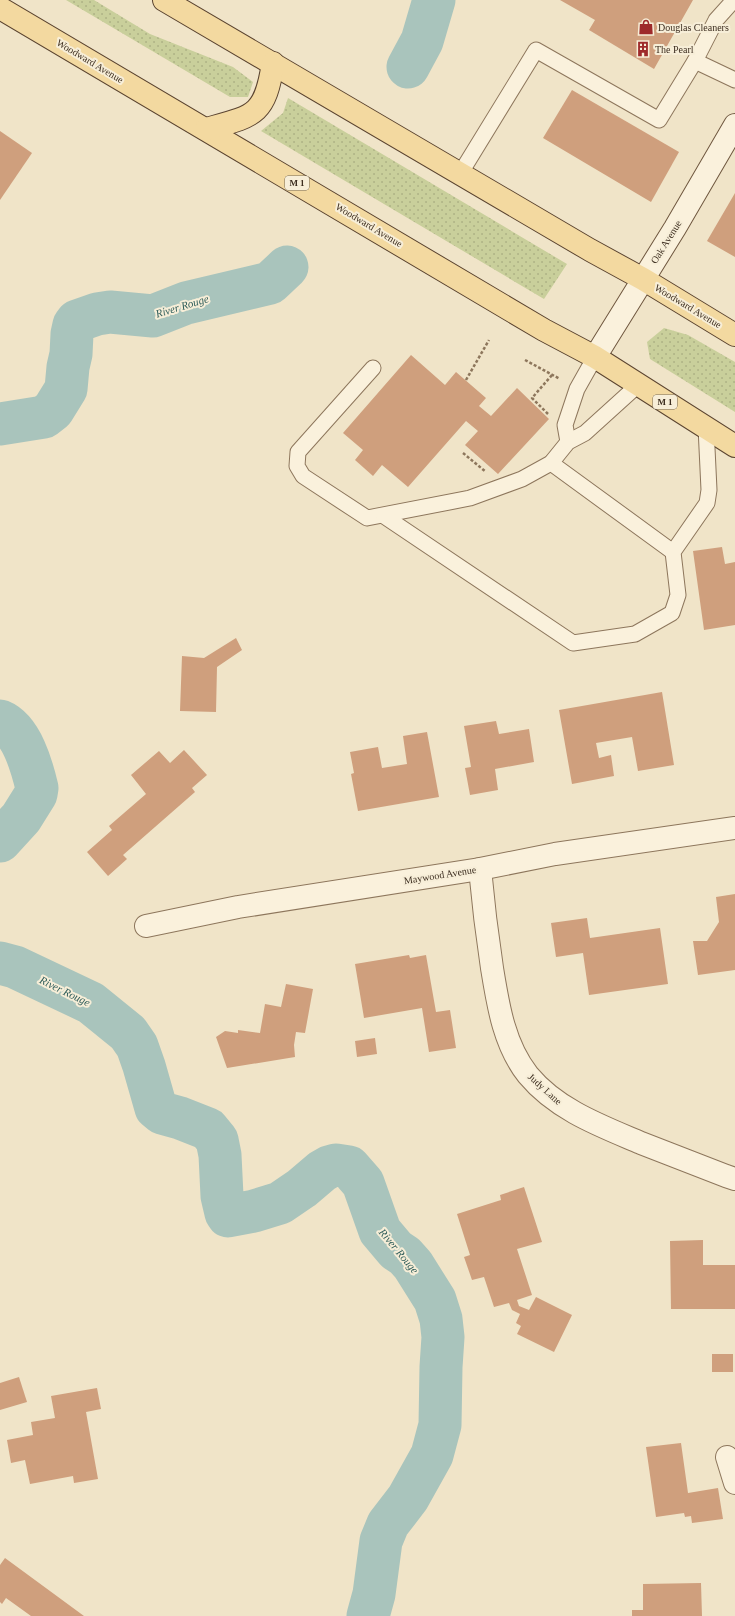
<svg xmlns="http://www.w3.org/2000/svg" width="735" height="1616" font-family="'Times New Roman',serif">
<defs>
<pattern id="grass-dots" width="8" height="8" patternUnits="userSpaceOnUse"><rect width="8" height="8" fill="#c9cf9b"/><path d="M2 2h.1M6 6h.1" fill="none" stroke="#aeb285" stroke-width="1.8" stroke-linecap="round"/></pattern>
</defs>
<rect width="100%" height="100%" fill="#f0e4c8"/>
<g fill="url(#grass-dots)">
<path d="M66,0H94L150,34L233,67L253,82L248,97H230Z"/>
<path d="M288,98L567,264L544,299L261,131L283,113Z"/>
<path d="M664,328L688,335L735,362V412L650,359L647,342Z"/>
</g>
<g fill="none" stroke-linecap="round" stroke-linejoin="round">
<g stroke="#a9c4bc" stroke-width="43">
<path d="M408,67L422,41L434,0"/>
<path d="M0,424L44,417L53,410L66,389L68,367L71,354L72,334L74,325L77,321L97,314L110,312L153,316L186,303L270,283L287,267"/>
<path d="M0,721C22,730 32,767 37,788L36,794L21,818L0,841"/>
<path d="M0,963L15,967L91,1003L128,1033L137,1046L144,1066L156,1108L162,1113L180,1118L208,1129L217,1140L220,1155L222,1196L226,1213L228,1216L254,1211L280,1203L302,1188L322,1171L329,1167L336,1165L349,1167L363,1183L380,1231L396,1250L405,1256L413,1265L435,1300L441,1319L443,1337L441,1367L440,1425L432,1455L408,1498L388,1524L381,1541L374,1594L368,1616"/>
</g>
</g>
<g fill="#cf9f7d">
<path d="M560,0H693L654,69L589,30L595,20Z"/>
<path d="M572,90L679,152L651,202L543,138Z"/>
<path d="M0,131L32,153L0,200Z"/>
<path d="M735,193V257L707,241Z"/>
<path d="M411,355L445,385L456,372L486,398L479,406L491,416L517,388L549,419L498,474L465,445L478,431L466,421L408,487L382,465L373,476L355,460L363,450L343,433Z"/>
<path d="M722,547L725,564L735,562V625L704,630L693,551Z"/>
<path d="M236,638L242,650L217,667L216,712L180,711L182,656L204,658Z"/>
<path d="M662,692L674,765L638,771L632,737L596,743L599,758L611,755L614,776L572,784L559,710Z"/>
<path d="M496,721L499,734L529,729L534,762L495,769L498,790L470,795L465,768L471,767L464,726Z"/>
<path d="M427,732L439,797L358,811L351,774L354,773L350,752L378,747L382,768L407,764L403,736Z"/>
<path d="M184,750L207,775L192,788L195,792L123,855L127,859L108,876L87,852L112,830L109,826L146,794L131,775L159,751L170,763Z"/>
<path d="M735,894V970L698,975L693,941H707L719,922L716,897Z"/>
<path d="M587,918L590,938L660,928L668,984L589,995L583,953L556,957L551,923Z"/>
<path d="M409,955L410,958L426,955L436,1012L450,1010L456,1048L429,1052L422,1008L364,1018L355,964Z"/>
<path d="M286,984L313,989L305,1033L296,1032L294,1045L295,1057L227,1068L216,1037L225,1031L238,1033V1030L260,1033L265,1004L281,1007Z"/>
<path d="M375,1038L377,1054L357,1057L355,1041Z"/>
<path d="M524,1187L542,1242L517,1249L532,1295L517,1300L519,1306L529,1310L536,1297L572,1315L554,1352L517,1334L521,1326L516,1323L520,1314L512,1310L509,1303L494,1307L484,1277L472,1280L464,1257L470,1255L457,1214L501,1200L500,1195Z"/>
<path d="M703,1240V1265H735V1309H671L670,1241Z"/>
<rect x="712" y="1354" width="21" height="18"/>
<path d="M19,1377L27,1402L0,1410V1383Z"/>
<path d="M97,1388L101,1409L86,1412L98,1479L74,1483L73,1476L30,1484L25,1460L11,1463L7,1440L33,1435L31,1422L55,1418L51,1396Z"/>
<path d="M681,1443L688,1493L718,1488L723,1519L692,1523L691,1516L685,1517L684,1513L656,1517L646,1447Z"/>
<path d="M5,1558L84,1616H31L6,1598L2,1604L0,1602V1565Z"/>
<path d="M701,1583L702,1616H632V1610H643V1584Z"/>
</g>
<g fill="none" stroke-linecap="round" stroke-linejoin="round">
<defs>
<g id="lane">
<path d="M695,61L735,80"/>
<path d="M460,174L536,50L659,120L695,61L716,20L734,0"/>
<path d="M373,368L298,452L297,466L303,476L367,518L470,498L522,479L551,463L568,442L585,433L638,385"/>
<path d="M568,442L565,425L577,389L595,357"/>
<path d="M551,463L673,552"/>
<path d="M384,516L573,643L635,634L672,613L678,595L673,552L707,503L709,490L706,427"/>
</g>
<g id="street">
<path d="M480,869C483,902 487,935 492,968C498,1005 504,1045 528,1075C557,1110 601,1126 641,1143C669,1154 697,1165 726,1176L735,1179"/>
<path d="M146,926L238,907L480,869L555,854L735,828"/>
<path d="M727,1457L735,1483"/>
</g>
<path id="secondary" d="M595,357L675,228L735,125"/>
<g id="primary">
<path d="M164,0L590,250L643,279L735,335"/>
<path d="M0,8L544,330L595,357L735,446"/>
<path d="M206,129C254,116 265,116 273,63"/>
</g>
</defs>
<use href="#lane" stroke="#8d765c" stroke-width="17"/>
<use href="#street" stroke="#8d765c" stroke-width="24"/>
<use href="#secondary" stroke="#6f573f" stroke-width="24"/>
<use href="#primary" stroke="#5b4430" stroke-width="24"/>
<g stroke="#8d765c" stroke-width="2.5" stroke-dasharray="3 2" stroke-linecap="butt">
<path d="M525,360L560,379"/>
<path d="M466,380L489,340"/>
<path d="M548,414L532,398L552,375"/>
<path d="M463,453L486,472"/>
</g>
<use href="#lane" stroke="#faf1dc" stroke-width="15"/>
<use href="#street" stroke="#faf1dc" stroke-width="22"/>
<use href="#secondary" stroke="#faf1dc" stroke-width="22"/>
<use href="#primary" stroke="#f3d9a0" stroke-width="22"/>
</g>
<defs>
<symbol id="shop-bare" viewBox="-9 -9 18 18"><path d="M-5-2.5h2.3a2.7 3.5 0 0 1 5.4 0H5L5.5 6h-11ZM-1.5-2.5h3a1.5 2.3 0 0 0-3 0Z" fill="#9e2a2b" stroke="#f7eed8" stroke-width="2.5" paint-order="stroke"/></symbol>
<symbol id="building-bare" viewBox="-9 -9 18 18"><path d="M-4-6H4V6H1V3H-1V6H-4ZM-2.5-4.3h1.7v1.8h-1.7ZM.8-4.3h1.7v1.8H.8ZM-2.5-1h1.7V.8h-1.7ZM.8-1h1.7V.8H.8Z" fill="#9e2a2b" stroke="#f7eed8" stroke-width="2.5" paint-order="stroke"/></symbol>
</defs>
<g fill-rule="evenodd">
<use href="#shop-bare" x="635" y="16" width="22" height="22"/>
<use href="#building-bare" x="632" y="38" width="22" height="22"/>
</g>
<g text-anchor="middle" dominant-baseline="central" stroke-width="4" stroke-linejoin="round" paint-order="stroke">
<g fill="#f7eed8" stroke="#756857" stroke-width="1">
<rect x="285" y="176" width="24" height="14" rx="3"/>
<rect x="653" y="395" width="24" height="14" rx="3"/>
</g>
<g font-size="9" font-weight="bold" fill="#3d2e20">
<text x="297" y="183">M 1</text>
<text x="665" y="402">M 1</text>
</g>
<g font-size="10" fill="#3d2e20" stroke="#f7eed8" text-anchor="start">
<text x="658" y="27">Douglas Cleaners</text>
<text x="655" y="49">The Pearl</text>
</g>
<g font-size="10" fill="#3d2e20" stroke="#f7eed8">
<text transform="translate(90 61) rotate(31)">Woodward Avenue</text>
<text transform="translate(369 225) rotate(31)">Woodward Avenue</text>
<text transform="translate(666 242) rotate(-58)">Oak Avenue</text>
<text transform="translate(688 306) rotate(31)">Woodward Avenue</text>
<text transform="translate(440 875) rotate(-9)">Maywood Avenue</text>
<text transform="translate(545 1089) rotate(42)">Judy Lane</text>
</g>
<g font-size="11" font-style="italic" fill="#2f5d5a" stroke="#f7eed8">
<text transform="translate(182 306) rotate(-17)">River Rouge</text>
<text transform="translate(65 991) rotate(26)">River Rouge</text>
<text transform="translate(399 1251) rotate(50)">River Rouge</text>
</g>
</g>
</svg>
